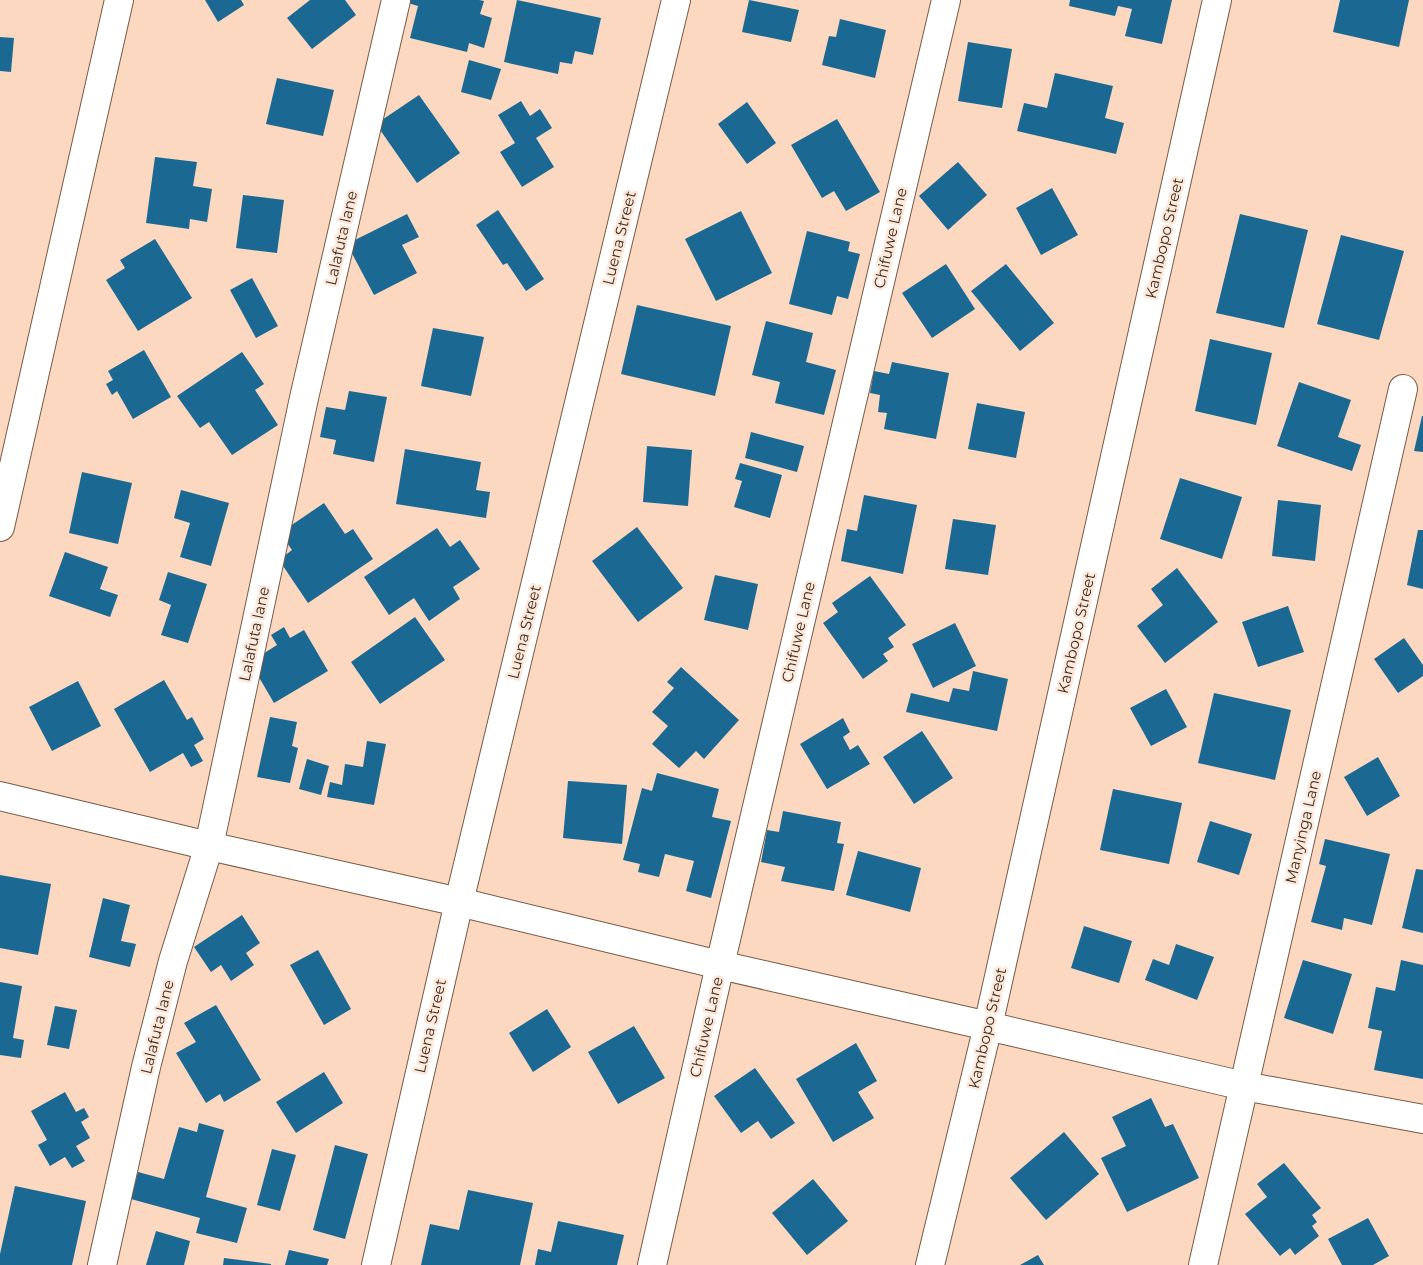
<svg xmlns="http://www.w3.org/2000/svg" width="1423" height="1265" font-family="Montserrat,sans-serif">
<rect width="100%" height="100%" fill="#fbd8bf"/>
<g fill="#1b6992">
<path d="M205,0H241L244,5L218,22Z"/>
<path d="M310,0H345L356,15L312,49L287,18Z"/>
<path d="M408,0H479L484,1L480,14L492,18L484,48L469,43L467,52L410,38L418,6L408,3Z"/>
<path d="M517,0L601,18L593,55L575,51L572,64L560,62L558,74L504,62Z"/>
<path d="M749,0L799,10L791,42L742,32Z"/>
<path d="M1070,0H1172L1162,44L1125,36L1132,9L1118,6L1115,16L1069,6Z"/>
<path d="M1340,0H1409L1399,47L1333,32Z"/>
<path d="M840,19L886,30L875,78L822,65L829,36L836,37Z"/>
<path d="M0,37L14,38L11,72L0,71Z"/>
<path d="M968,42L1012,49L1002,108L958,101Z"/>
<path d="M469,60L501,69L491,100L461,92Z"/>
<path d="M1055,73L1113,86L1105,118L1124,123L1116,154L1017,131L1024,103L1047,108Z"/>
<path d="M277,78L334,90L323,136L266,124Z"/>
<path d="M419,95L460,153L417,183L376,124Z"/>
<path d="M521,101L530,116L540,109L552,128L536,138L554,167L522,187L500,152L515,143L498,115Z"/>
<path d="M747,102L776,143L747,164L718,124Z"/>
<path d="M837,119L880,192L846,211L834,191L822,198L791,145Z"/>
<path d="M155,157L197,162L193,186L212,189L207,222L190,219L189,229L146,223Z"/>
<path d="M958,162L987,195L948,230L919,196Z"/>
<path d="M1052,188L1078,235L1041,255L1016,208Z"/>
<path d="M243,195L284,200L277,253L236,248Z"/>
<path d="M498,210L544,279L526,291L507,263L503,265L476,225Z"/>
<path d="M741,211L772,273L716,301L685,239Z"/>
<path d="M407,214L419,237L402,245L417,273L374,295L347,244Z"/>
<path d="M1240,214L1308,230L1284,328L1216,313Z"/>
<path d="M807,231L850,242L848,251L860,254L848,299L837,296L832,315L789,304Z"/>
<path d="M1341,235L1404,251L1379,340L1317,324Z"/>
<path d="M155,239L192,298L138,331L106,280L125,268L120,260Z"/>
<path d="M946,264L975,309L932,338L902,293Z"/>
<path d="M1006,264L1054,323L1020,351L971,291Z"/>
<path d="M252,278L278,326L256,338L230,290Z"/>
<path d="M637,305L731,326L715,396L621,374Z"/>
<path d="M766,321L813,333L806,362L836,370L824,415L775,403L780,382L752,375Z"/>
<path d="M433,328L484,337L471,396L421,386Z"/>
<path d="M1210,339L1272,353L1256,425L1195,411Z"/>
<path d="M144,350L171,397L133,419L117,391L112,395L106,384L113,380L108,371Z"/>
<path d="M242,352L264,384L255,390L278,425L232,455L209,422L200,428L177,396Z"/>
<path d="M892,362L949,373L936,439L884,429L887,413L878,412L880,395L870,393L874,371L889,374Z"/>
<path d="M1299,382L1351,400L1338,437L1361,445L1352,471L1277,446Z"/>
<path d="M349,391L387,397L374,462L333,454L336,440L320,437L326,407L345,410Z"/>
<path d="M977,403L1025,412L1016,458L968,449Z"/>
<path d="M1422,416H1423V452L1414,451Z"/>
<path d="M751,432L804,446L797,472L745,458Z"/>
<path d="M647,446L692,450L688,506L643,502Z"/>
<path d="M405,449L481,462L476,490L490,492L486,518L396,504Z"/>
<path d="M740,463L782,475L770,518L734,507L742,481L735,479Z"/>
<path d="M82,472L132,483L118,544L69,533Z"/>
<path d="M1180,478L1242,497L1222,559L1160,539Z"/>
<path d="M181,490L229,503L211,566L180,557L190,523L174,518Z"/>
<path d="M864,495L917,505L903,574L841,561L847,529L857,531Z"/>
<path d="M1278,500L1321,505L1315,561L1272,556Z"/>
<path d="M324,503L345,534L353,529L373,559L308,603L279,560L292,550L280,533Z"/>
<path d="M953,519L996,525L988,575L945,569Z"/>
<path d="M637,527L683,588L638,622L592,561Z"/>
<path d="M437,528L450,547L460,540L480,569L453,587L460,599L429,621L414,598L389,615L364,577Z"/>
<path d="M1418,530H1423V589L1407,585Z"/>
<path d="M65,552L108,567L100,589L118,595L110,617L49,596Z"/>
<path d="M1177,568L1218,622L1165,663L1137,626L1163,605L1151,589Z"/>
<path d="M168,572L207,584L188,643L161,635L171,605L159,600Z"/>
<path d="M715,575L758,584L748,630L704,620Z"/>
<path d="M870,576L906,625L888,638L894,647L883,654L888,661L863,679L823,623L838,612L832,603Z"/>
<path d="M1288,606L1304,652L1258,667L1242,622Z"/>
<path d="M415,617L445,660L380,704L351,662Z"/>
<path d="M955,623L976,666L933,688L912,644Z"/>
<path d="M284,627L290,638L304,630L328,671L274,703L250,662L277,645L271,635Z"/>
<path d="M1404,638L1423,665V676L1398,693L1374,659Z"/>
<path d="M681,667L739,720L704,759L696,751L679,768L652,744L668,726L652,712L674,688L667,682Z"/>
<path d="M973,671L1008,679L997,731L906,712L911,693L949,702L953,688L969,691Z"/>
<path d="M164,680L187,720L192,717L204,739L194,745L203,761L191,767L183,753L150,772L114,709Z"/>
<path d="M78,681L101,726L52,751L29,707Z"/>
<path d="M1166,689L1187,727L1151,746L1130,708Z"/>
<path d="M1214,693L1291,710L1275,780L1198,763Z"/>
<path d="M270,717L297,722L292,746L298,748L290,783L257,777Z"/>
<path d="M843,718L850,732L843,737L850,750L858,745L870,764L827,789L800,744Z"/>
<path d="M922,731L953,778L914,804L883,757Z"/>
<path d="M367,741L386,744L374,805L327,797L330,782L342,785L345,764L363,767Z"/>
<path d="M1378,757L1400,796L1367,816L1344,777Z"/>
<path d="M307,759L329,766L321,795L299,789Z"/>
<path d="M657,773L719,789L712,817L731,821L711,898L686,891L694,861L665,854L659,877L638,872L640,864L623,860L642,788L652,791Z"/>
<path d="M568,781L627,785L622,844L563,838Z"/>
<path d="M1113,789L1182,803L1169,864L1100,850Z"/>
<path d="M783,811L841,822L837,843L844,844L834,891L781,881L785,867L761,862L767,830L779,832Z"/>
<path d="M1210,821L1252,834L1239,875L1197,862Z"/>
<path d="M1325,839L1390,854L1372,925L1344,918L1342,930L1311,922L1326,866L1319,864Z"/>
<path d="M858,851L921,868L910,912L846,895Z"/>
<path d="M1416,869L1423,870V933L1402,928Z"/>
<path d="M0,875L51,884L38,955L0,948Z"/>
<path d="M103,898L130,905L121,941L136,944L130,967L89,957Z"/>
<path d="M242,915L260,943L246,953L254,965L231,981L221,965L211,972L194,947Z"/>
<path d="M1084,926L1132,941L1119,983L1071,968Z"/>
<path d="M1176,944L1214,957L1197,1000L1145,980L1153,959L1169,965Z"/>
<path d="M318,950L351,1009L324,1025L290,965Z"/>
<path d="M1303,960L1352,974L1333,1034L1284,1018Z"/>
<path d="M1401,960L1423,965V1079L1374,1070L1382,1031L1368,1028L1376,987L1395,991Z"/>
<path d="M0,982L22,986L13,1038L24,1040L21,1058L0,1055Z"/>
<path d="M216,1005L261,1080L224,1102L220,1094L206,1103L176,1053L196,1042L184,1023Z"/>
<path d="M55,1006L77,1010L69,1049L47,1045Z"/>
<path d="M547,1009L571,1047L533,1072L509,1033Z"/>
<path d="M634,1026L665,1078L618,1104L588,1052Z"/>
<path d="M856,1043L877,1081L858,1092L874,1118L833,1142L796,1079Z"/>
<path d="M755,1068L795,1123L771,1139L758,1121L741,1133L714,1096Z"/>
<path d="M324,1072L343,1103L296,1133L276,1102Z"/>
<path d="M65,1092L76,1112L84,1108L89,1117L81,1122L90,1138L76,1146L85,1161L72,1168L65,1157L50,1166L38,1145L47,1140L31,1111Z"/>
<path d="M1151,1098L1165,1127L1173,1124L1199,1178L1127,1212L1101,1158L1126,1146L1112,1117Z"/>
<path d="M199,1123L224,1130L206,1197L247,1208L237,1243L196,1233L200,1218L131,1199L138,1172L164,1179L179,1127L197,1132Z"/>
<path d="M1064,1132L1099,1174L1046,1220L1010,1178Z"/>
<path d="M335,1145L368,1154L345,1239L313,1230Z"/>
<path d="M272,1149L296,1155L280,1211L257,1205Z"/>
<path d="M1284,1163L1321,1208L1312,1215L1317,1222L1312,1226L1319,1236L1295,1255L1290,1248L1280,1256L1245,1214L1267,1197L1257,1184Z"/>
<path d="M813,1179L848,1221L807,1255L772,1213Z"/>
<path d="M15,1186L86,1201L72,1265H0V1254Z"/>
<path d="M468,1190L533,1203L520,1265H421L430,1224L459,1230Z"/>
<path d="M1368,1218L1389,1256L1373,1265H1342L1328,1239Z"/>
<path d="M558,1221L624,1235L617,1265H535L538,1249L551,1252Z"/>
<path d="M156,1231L190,1241L184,1265H146Z"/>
<path d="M289,1250L329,1259L327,1265H285Z"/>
<path d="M1038,1255L1044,1265H1020Z"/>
<path d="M224,1258L271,1264V1265H223Z"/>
</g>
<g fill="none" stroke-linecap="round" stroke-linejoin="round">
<defs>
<g id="street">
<path d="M0,527L119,0"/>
<path d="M0,796L209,846L459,902L720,965L988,1026L1244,1086L1423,1119"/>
<path d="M102,1265L146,1067L173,961L209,846L304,398L396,0"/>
<path d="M376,1265L459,902L676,0"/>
<path d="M652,1265L720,965L946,0"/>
<path d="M930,1265L988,1026L1217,0"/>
<path d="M1203,1265L1403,389"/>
</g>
</defs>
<use href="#street" stroke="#785a45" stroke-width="30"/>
<use href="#street" stroke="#fff" stroke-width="28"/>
</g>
<g text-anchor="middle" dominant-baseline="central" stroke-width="5" stroke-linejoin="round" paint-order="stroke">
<g font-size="15" fill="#372a21" stroke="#fee8d9">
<text transform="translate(341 238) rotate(-77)">Lalafuta lane</text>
<text transform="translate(619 238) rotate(-76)">Luena Street</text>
<text transform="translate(890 238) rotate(-77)">Chifuwe Lane</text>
<text transform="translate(1164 238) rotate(-77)">Kambopo Street</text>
<text transform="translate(524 632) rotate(-76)">Luena Street</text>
<text transform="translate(798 632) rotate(-77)">Chifuwe Lane</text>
<text transform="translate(1076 633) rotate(-77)">Kambopo Street</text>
<text transform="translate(254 634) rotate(-78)">Lalafuta lane</text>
<text transform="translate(1303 827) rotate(-77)">Manyinga Lane</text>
<text transform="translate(430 1026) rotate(-77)">Luena Street</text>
<text transform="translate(157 1027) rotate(-76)">Lalafuta lane</text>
<text transform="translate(706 1027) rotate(-77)">Chifuwe Lane</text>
<text transform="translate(987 1028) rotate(-77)">Kambopo Street</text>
</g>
</g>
</svg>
